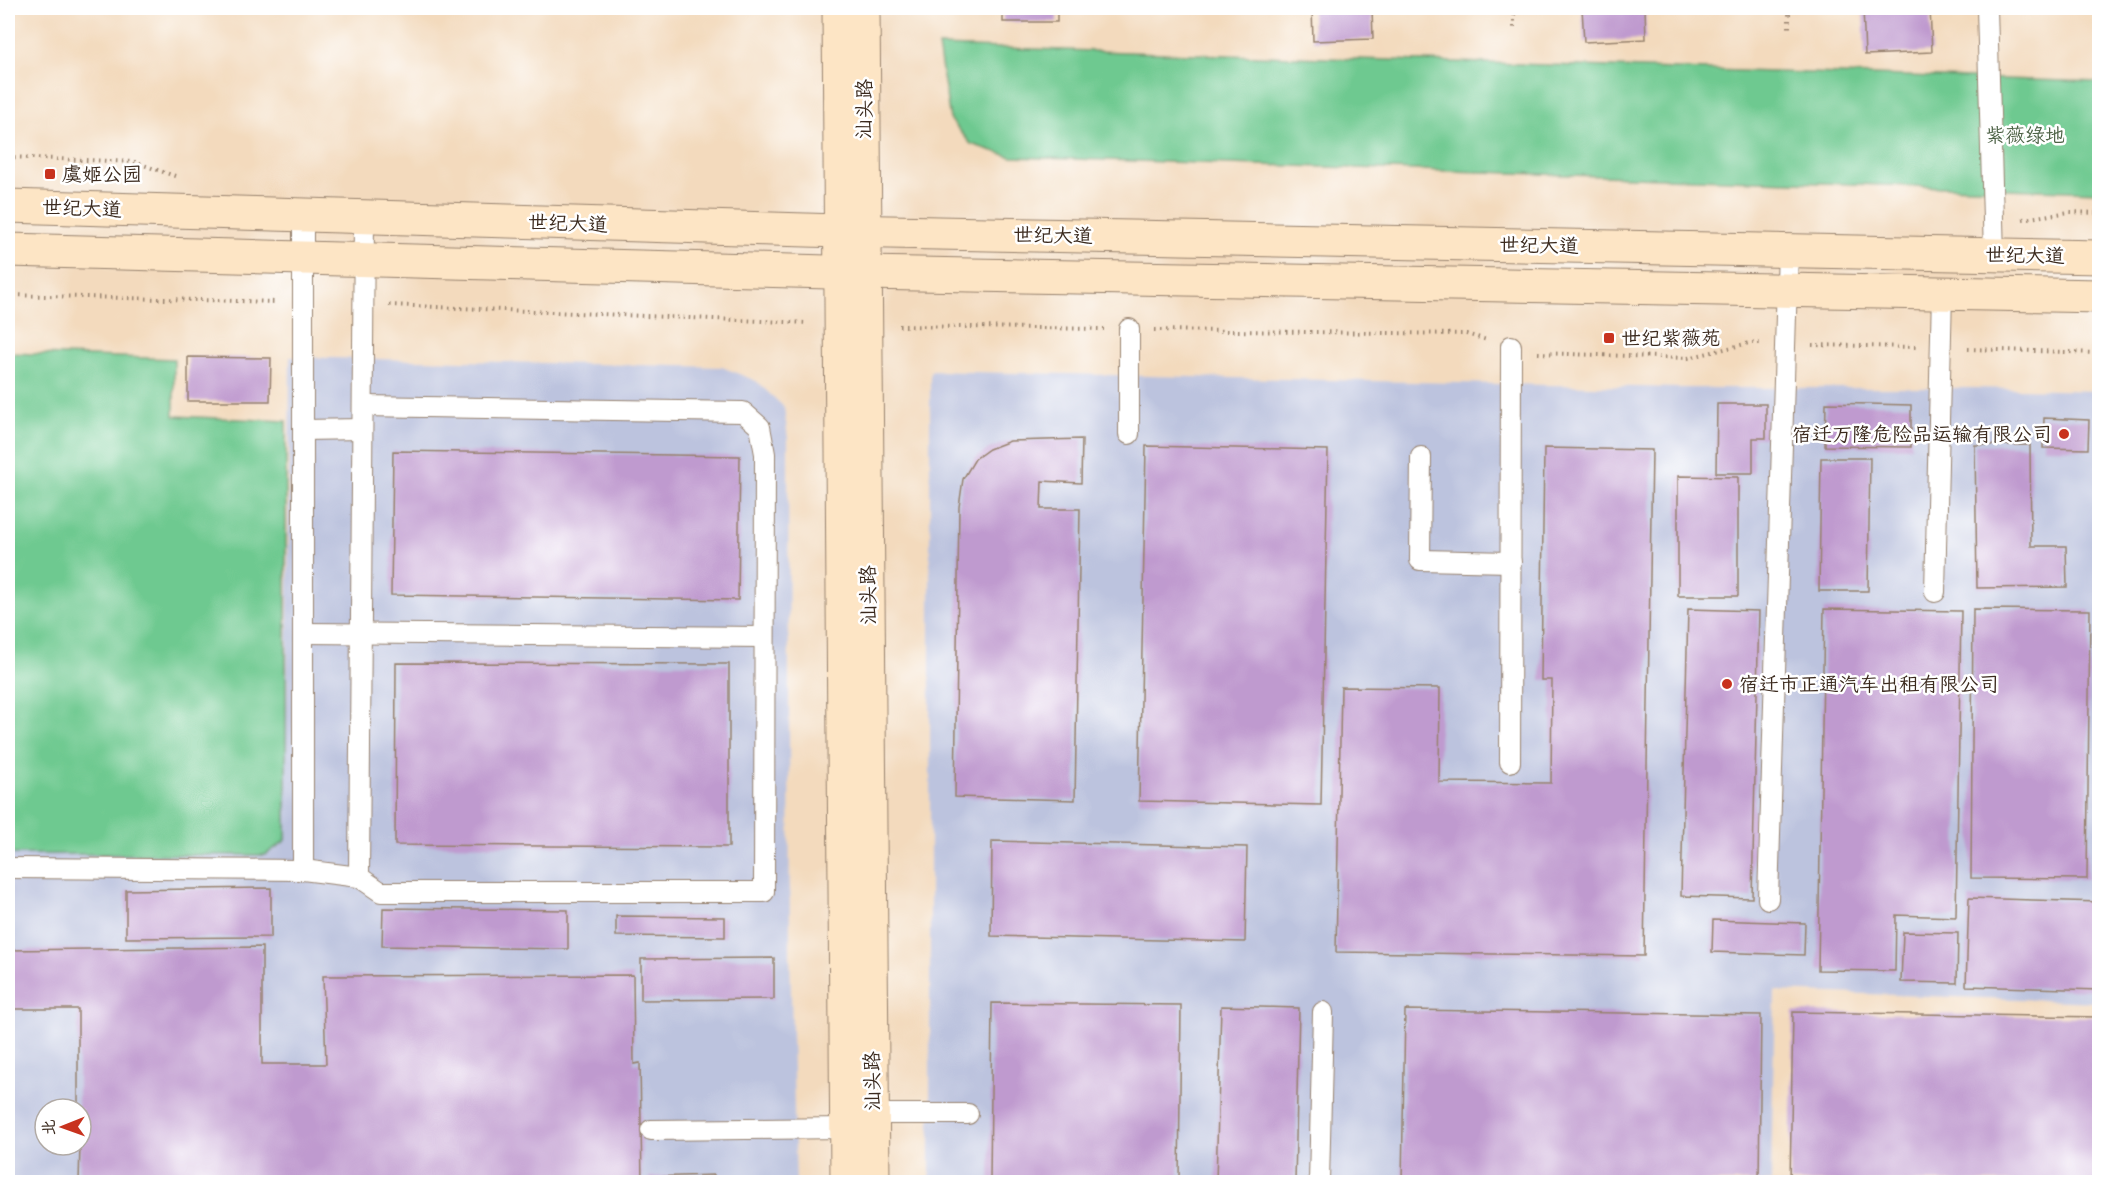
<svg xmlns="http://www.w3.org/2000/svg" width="2107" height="1190" font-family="Itim,'LXGW WenKai TC',sans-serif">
<rect width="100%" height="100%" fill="#fff"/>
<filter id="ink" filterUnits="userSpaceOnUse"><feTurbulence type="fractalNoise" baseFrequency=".0167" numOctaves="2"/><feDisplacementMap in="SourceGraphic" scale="12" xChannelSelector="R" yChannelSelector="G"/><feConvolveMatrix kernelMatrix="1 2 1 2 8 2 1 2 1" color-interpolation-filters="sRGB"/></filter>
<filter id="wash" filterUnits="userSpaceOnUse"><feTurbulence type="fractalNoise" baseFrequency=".008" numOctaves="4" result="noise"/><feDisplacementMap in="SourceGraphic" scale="24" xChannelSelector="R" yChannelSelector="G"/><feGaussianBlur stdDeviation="1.35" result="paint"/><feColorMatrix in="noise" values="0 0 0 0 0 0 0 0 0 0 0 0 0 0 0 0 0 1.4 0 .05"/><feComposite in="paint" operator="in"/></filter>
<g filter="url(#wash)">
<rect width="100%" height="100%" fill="#f3dabd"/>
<g fill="#bcc3de" fill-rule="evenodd">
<path d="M290,357L722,367L756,381L784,407L788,439L790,954L796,1182H8V854L265,855L286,840ZM45,1109H81V1145H45Z"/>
<path d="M930,371L1678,388H1973L2099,391V1002L1775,991L1771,1182H930Z"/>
</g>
<g fill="#6ec990" stroke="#547a57" stroke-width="1.5">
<path d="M938,46L2099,82V192L1012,157L971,144L950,119Z"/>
<path d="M8,353L174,359V416L286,421V840L265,855L8,854Z"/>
</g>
<g id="blocks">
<g fill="#bf9acf">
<rect x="1003" y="8" width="54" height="14"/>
<path d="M1312,8H1372L1373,39L1313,41Z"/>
<path d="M1582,8H1645L1646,39L1584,42Z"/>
<path d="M1863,8H1930L1932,52L1865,55Z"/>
<path d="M188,357L271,358L270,401H188Z"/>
<path d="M1826,403L1911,405V447L1825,446Z"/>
<path d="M1717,404H1766V438H1753V473H1716Z"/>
<path d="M2044,418L2089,420L2088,449L2043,448Z"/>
<path d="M1082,439L1081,483L1042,481L1041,509H1080L1075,800L955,797L959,507L963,479L975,459L989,449L1010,441Z"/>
<path d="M1975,445H2030L2031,546H2066L2067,587L1977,588Z"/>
<path d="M1146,446L1328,450L1321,805L1139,801Z"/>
<path d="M1544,448L1652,450L1644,956L1336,952L1341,687L1440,688L1439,782L1551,783L1552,680H1541Z"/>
<path d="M393,451L740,456L738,600L391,595Z"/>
<path d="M1821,458H1870L1868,591H1819Z"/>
<path d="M1678,476L1738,477V596H1678Z"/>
<path d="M1688,609L1759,611L1752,898L1681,896Z"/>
<path d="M1824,609L1961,611L1956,917L1896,915L1895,971L1818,970Z"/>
<path d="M1973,609L2090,610L2087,879L1971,878Z"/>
<path d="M396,663L729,664V847L395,845Z"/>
<path d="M992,841L1247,847L1245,942L991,936Z"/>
<path d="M271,888V937L126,938V890Z"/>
<path d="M1969,898L2100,902V990L1966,986Z"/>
<path d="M383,908L568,910V949L382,946Z"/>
<path d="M616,916L725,917V937L616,936Z"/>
<path d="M1713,920L1805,923L1804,955L1712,952Z"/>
<path d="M1903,932L1958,933L1957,983L1901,982Z"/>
<path d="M262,947V1064H326L323,976L633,975L634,1064L640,1063L642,1182H79L81,1109H78V1009H8V950Z"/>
<path d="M774,958V999L641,1000V959Z"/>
<path d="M992,1003L1181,1005L1179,1182H990Z"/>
<path d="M1221,1006L1299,1008L1295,1182H1216Z"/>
<path d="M1405,1010L1761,1015L1759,1182H1402Z"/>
<path d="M1793,1012L2100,1017V1182H1790Z"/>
<path d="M714,1175V1182H649V1177Z"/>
</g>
</g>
</g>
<g filter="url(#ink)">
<use href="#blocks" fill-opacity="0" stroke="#97826e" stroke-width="1.5"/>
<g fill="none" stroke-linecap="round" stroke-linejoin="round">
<defs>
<g id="lane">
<path d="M1987,8L1994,255"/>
<path d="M303,215V870"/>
<path d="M1129,329V434"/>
<path d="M303,430L362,429"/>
<path d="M1421,457L1420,560L1511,562"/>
<path d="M1935,592L1942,292"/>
<path d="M303,633L764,637"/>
<path d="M1510,762L1511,346"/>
<path d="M8,868L303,870L359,877L381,892H764L765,454L760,427L743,412L363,406"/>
<path d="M359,877L364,217"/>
<path d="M1768,899L1788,250"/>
<path d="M864,1114H968"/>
<path d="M651,1130L847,1128"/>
<path d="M1319,1182L1323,1012"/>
</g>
<g id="secondary">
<path d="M839,8L847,1182"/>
<path d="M863,8L873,1182"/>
<path d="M8,206L840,231L2100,257"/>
<path d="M8,250L865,273L2100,296"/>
</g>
</defs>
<use href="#lane" stroke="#97826e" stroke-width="22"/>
<use href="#secondary" stroke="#97826e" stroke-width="35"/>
<g stroke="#97826e" stroke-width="4" stroke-dasharray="1.5 4.5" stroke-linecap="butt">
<path d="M1240,8V12"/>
<path d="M1514,8V31"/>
<path d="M1789,8V32"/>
<path d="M8,157L135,162L175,176"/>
<path d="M2023,219L2070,212L2100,213"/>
<path d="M8,295L277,302"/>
<path d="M389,305L807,323"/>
<path d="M899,326L1104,329"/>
<path d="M1154,330L1466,334L1487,340"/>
<path d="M1812,345L1916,347"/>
<path d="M1968,349L2100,353"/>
<path d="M1538,353L1688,358L1749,343H1760"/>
</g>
<use href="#lane" stroke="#fff" stroke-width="20"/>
<use href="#secondary" stroke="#fde5c5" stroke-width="33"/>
</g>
</g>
<g fill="#c8321e" stroke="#fff" stroke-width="2">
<rect x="44" y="168" width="12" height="12" rx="3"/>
<rect x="1603" y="332" width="12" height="12" rx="3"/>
<circle cx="2064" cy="434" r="6"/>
<circle cx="1727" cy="684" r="6"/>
</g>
<g text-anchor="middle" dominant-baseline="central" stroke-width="5" stroke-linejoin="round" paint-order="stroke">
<g font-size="20" fill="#3b2a1e" stroke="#fff">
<text transform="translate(864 109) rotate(-90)">汕头路</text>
<text transform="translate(82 208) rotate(2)">世纪大道</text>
<text transform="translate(568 223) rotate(2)">世纪大道</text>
<text transform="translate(1053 235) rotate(1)">世纪大道</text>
<text transform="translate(1539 245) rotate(1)">世纪大道</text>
<text transform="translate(2025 255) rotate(1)">世纪大道</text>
<text transform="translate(868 595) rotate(-91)">汕头路</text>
<text transform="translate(872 1081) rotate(-91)">汕头路</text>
</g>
<g font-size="20" fill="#4d6246" stroke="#fff">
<text x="2025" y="135">紫薇绿地</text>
</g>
<g font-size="20" fill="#3b2a1e" stroke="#fff" text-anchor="start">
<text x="62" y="174">虞姬公园</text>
<text x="1621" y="338">世纪紫薇苑</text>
<text x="2052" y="434" text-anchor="end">宿迁万隆危险品运输有限公司</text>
<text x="1739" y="684">宿迁市正通汽车出租有限公司</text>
</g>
</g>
<rect width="2107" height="1190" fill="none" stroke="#fff" stroke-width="30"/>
<g transform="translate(63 1127) rotate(269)"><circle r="28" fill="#ffffff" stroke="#b1aaa5" stroke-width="1.5"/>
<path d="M0-4.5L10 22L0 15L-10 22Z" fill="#c8321e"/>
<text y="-9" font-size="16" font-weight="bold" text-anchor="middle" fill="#3b2a1e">北</text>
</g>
</svg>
